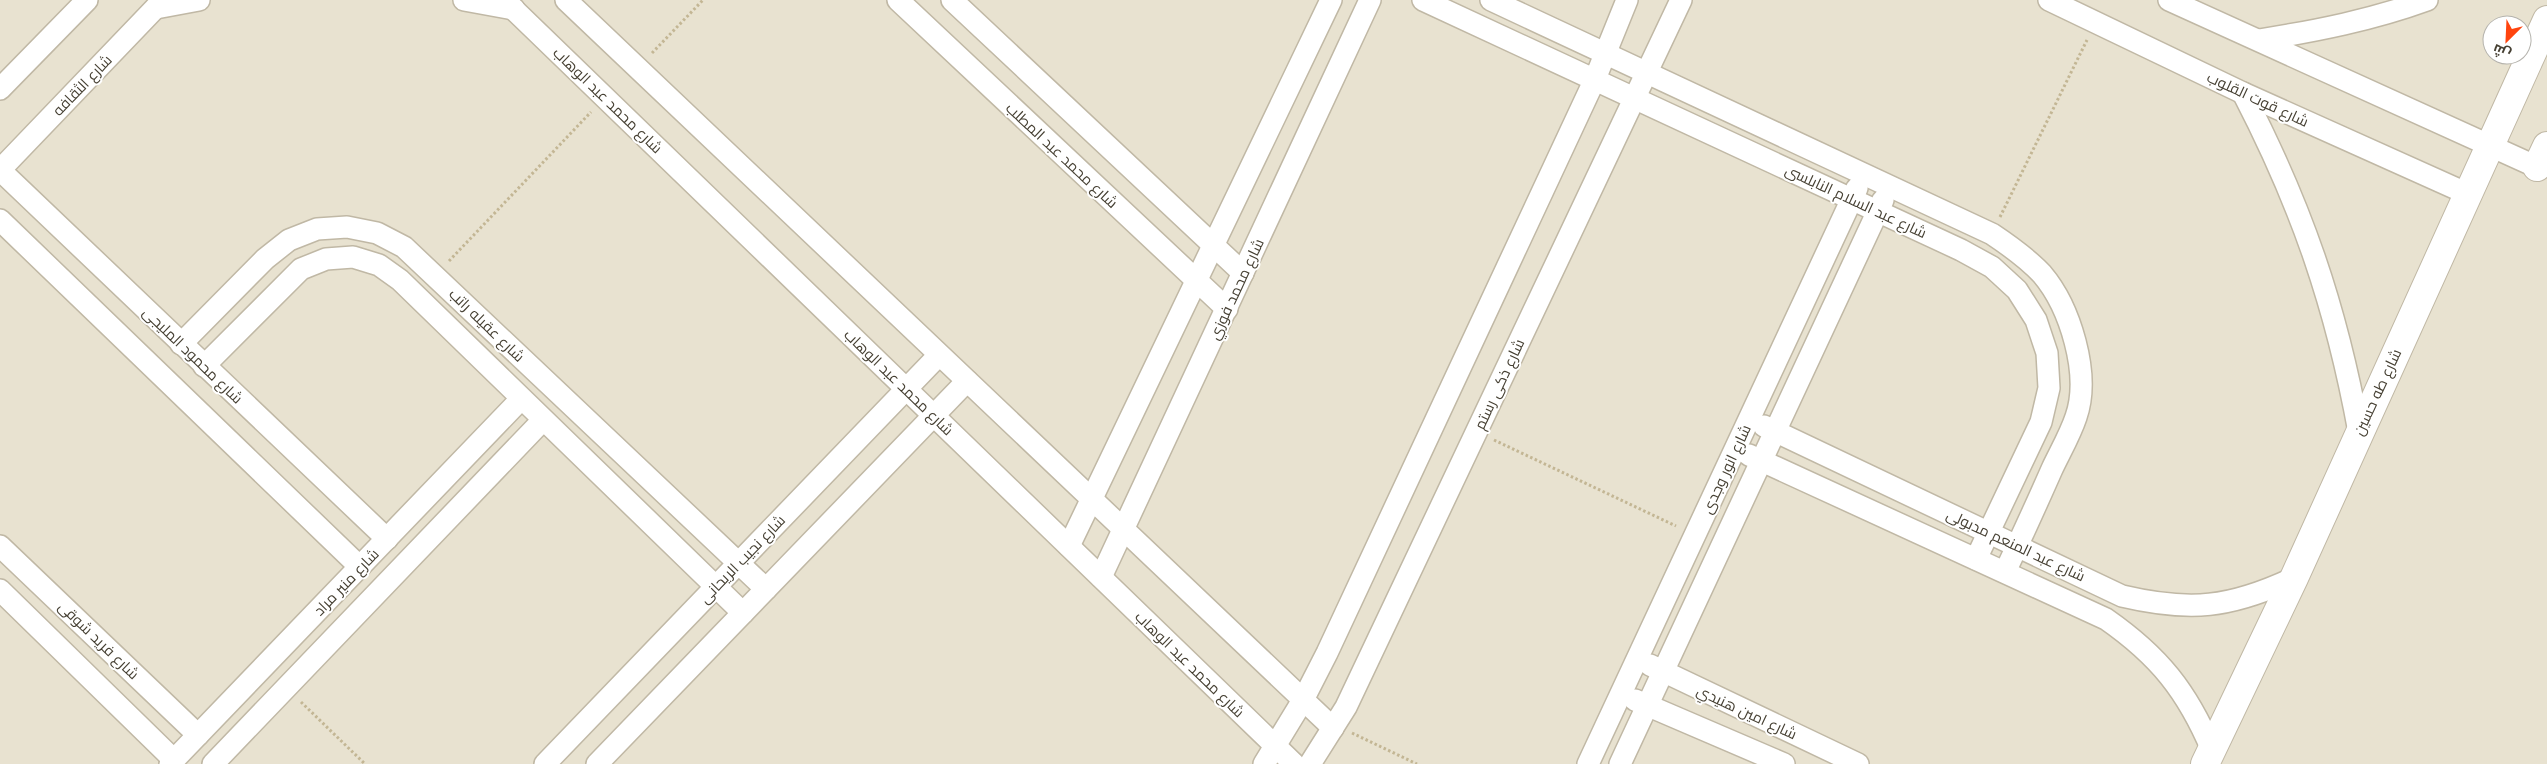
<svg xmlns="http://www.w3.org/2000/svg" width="2547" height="764" font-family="Inter,Cairo,sans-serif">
<rect width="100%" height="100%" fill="#f3f0e3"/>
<path fill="#e8e2d0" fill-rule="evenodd" d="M0,0H2547V764H0ZM2492,25H2522V55H2492Z"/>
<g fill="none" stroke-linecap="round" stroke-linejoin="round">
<defs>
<g id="minor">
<path d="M464,0L514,9"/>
<path d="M504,0L1294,764"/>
<path d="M566,0L1333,728"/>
<path d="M898,0L1227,309"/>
<path d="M952,0L1243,273"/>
<path d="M1423,0L1961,250L1992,267L2017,290L2036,320L2047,353L2049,388L2041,422L1976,559"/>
<path d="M1491,0L1992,234C2010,246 2027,258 2042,274C2070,307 2091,374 2076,417C2070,435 2060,452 2052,469C2037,503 2021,538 2005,572"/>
<path d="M2049,0L2243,93L2468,194"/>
<path d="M2169,0L2537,167"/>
<path d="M156,8L199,0"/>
<path d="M2259,40C2316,31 2372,20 2427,0"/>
<path d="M0,89L87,0"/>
<path d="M2243,93C2302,207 2336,306 2359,432"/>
<path d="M0,170L387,539"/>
<path d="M0,170L163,0"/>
<path d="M0,220L360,567"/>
<path d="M181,344L265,259L289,240L317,229L347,227L377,233L404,247L766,589"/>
<path d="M204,366L301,269L326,259L353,257L379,265L400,280L743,613"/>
<path d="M1764,426L2122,596C2190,612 2230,608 2294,578"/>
<path d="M1749,455L2106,619C2159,656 2187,691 2212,750"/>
<path d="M0,546L198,735"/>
<path d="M1069,546L1331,0"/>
<path d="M1101,577L1370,0"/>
<path d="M0,590L174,760"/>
<path d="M1650,665L1858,764"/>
<path d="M1635,700L1784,764"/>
<path d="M170,764L521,399"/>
<path d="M213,764L543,420"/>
<path d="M545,764L939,355"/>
<path d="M597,764L967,381"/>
<path d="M1264,764L1303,700L1327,653L1595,79L1627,0"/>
<path d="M1310,764L1346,707L1681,0"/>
<path d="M1588,764L1857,188"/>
<path d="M1620,764L1883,200"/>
</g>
<g id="tertiary">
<path d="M2537,167L2547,146"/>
<path d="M2205,764L2294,578L2547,20"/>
</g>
</defs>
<use href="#minor" stroke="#c0b8a5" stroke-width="24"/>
<use href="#tertiary" stroke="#c0b8a5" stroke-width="30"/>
<g stroke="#c3b694" stroke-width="3" stroke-dasharray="2.5 2.5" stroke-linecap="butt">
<path d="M652,53L703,0"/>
<path d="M2000,217L2087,40"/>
<path d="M449,261L591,112"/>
<path d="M1494,440L1676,526"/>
<path d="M301,702L365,764"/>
<path d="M1352,733L1417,764"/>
</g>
<use href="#minor" stroke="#fff" stroke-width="21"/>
<use href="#tertiary" stroke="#fff" stroke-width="28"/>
</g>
<g text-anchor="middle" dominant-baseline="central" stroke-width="4" stroke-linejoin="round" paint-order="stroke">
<g font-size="15" fill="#464033" stroke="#fff">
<text transform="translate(82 85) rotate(-46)">شارع الثقافه</text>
<text transform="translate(2258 99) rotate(25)">شارع قوت القلوب</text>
<text transform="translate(608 100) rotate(44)">شارع محمد عبد الوهاب</text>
<text transform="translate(1062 155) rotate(43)">شارع محمد عبد المطلب</text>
<text transform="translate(1856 201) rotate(25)">شارع عبد السلام النابلسى</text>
<text transform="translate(1236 289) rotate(-65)">شارع محمد فوزي</text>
<text transform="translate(487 325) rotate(44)">شارع عقيله راتب</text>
<text transform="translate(193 355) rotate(44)">شارع محمود المليجى</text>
<text transform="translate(899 382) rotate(44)">شارع محمد عبد الوهاب</text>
<text transform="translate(1499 384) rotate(-65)">شارع ذكى رستم</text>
<text transform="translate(2377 392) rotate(-65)">شارع طه حسين</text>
<text transform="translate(1726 469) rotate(-65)">شارع انور وجدى</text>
<text transform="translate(2016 545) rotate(25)">شارع عبد المنعم مدبولى</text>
<text transform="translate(742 559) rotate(-46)">شارع نجيب الريحانى</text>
<text transform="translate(346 582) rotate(-46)">شارع منير مراد</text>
<text transform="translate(99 640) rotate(44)">شارع فريد شوقى</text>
<text transform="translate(1190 664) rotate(44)">شارع محمد عبد الوهاب</text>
<text transform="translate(1747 712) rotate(25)">شارع امين هنيدي</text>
</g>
</g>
<g transform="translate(2507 40) rotate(204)"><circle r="24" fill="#ffffff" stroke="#b5b3ad"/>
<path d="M0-4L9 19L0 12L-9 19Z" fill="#ff440e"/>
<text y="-8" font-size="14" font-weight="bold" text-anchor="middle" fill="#464033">ش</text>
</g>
</svg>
